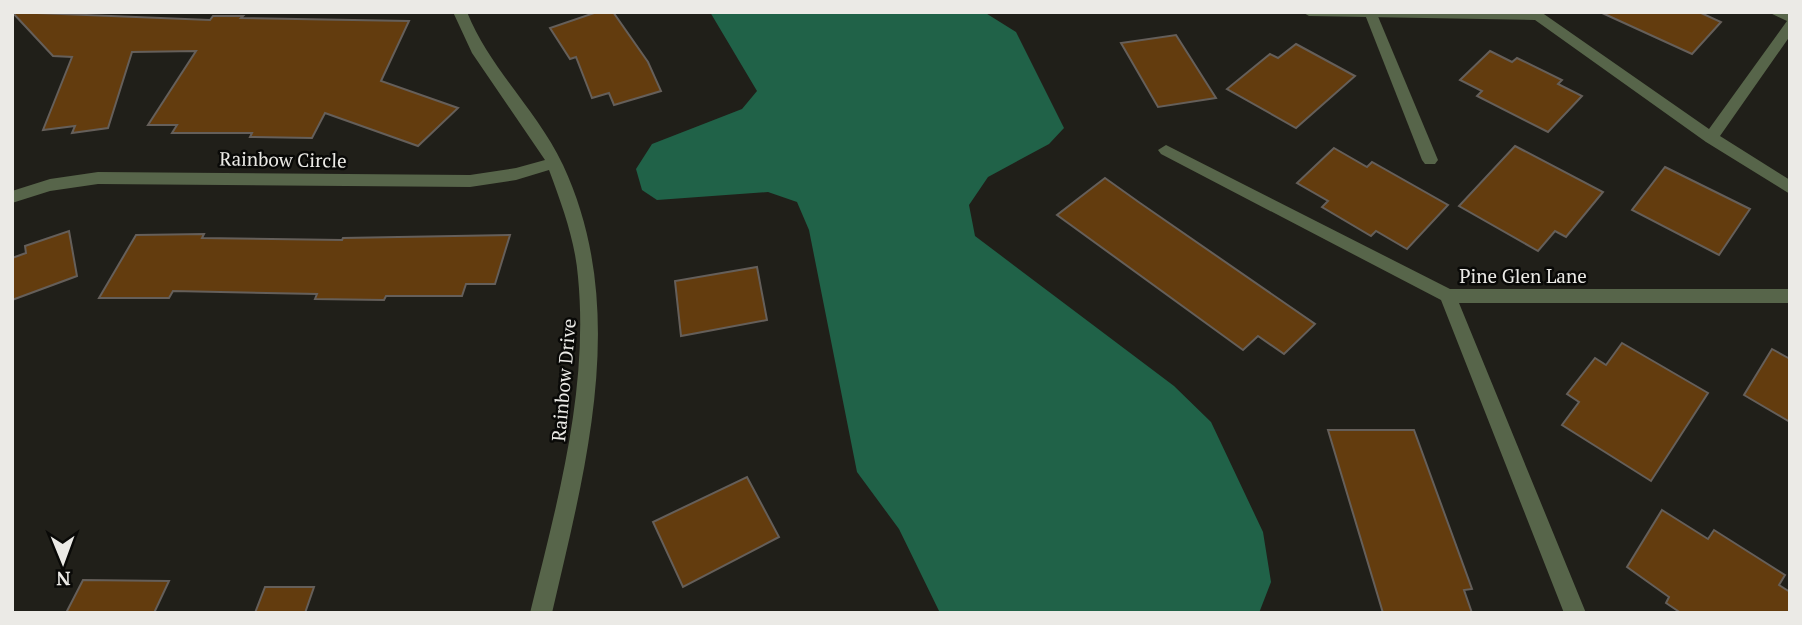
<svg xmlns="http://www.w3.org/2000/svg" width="1802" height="625" font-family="'PT Serif',serif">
<rect width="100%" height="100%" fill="#201f19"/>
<path fill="#206248" d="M710,12H984L1016,32L1064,128L1049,144L988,177L969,205L975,236L1174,386L1211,422L1263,532L1271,582L1259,613H940L899,529L857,472L809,230L797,202L768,192L657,200L642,190L636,169L652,144L742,109L757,91Z"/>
<g fill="#633c0e" stroke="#655f5a" stroke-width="2">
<path d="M12,12L210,20L213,16H243L241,18L409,21L381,81L458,108L418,146L325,113L312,138L250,137L252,133H172L177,125H148L196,51L132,52L108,128L72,133L75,126L43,130L72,57L53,56Z"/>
<path d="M597,12H613L648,62L661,91L614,105L609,93L592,98L576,57L570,59L550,28Z"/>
<path d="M1600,12H1699L1721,22L1692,54Z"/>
<path d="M1176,35L1216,98L1158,107L1121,43Z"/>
<path d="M1296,44L1355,76L1296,128L1227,89L1270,54L1278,58Z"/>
<path d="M1490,51L1512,62L1517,58L1562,80L1558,84L1582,96L1548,132L1477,96L1482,91L1460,80Z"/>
<path d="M1515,146L1603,192L1566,237L1555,231L1538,251L1459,206Z"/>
<path d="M1334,148L1367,167L1372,162L1448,205L1407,249L1376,231L1371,236L1322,207L1328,201L1297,183Z"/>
<path d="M1665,167L1750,209L1719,255L1632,210Z"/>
<path d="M1105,178L1140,203L1315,324L1284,354L1258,336L1243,350L1057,215Z"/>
<path d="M69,231L77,276L12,300V258L26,253L25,246Z"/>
<path d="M204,234L202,238L342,240L343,238L510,235L495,284H466L462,296H386L384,300L315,299L317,294L173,291L169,298H99L136,235Z"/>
<path d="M757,267L767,320L681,336L675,281Z"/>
<path d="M1622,343L1708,393L1651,481L1562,425L1579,402L1567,394L1595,358L1606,365Z"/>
<path d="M1772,349L1790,359V422L1744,395Z"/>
<path d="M1328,430H1414L1472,589L1464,590L1472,613H1383Z"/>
<path d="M747,477L779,537L683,587L653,522Z"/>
<path d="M1662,510L1708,539L1714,530L1785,575L1779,585L1790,592V613H1681L1666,603L1669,597L1627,567Z"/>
<path d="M83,580L169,581L154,613H66Z"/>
<path d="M265,587H314L305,613H255Z"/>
</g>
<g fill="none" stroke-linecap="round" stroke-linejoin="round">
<path fill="#57654a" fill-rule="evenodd" d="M1364,12L1377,14L1438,160L1435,164H1425L1422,160Z"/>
<g fill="#57654a" fill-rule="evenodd">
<path d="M453,12H467C490,69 537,110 563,165C630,309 586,466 552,613H530C557,503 589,391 578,277C575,240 562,205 549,170L516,180L470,187L98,184L50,191L12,203V191L50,179L98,172L470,175L516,168L545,160L472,53Z"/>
<path d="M1302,12H1541L1709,129L1787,21L1768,12H1788L1790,36L1720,136L1790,180V194L1706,142L1535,20L1309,16Z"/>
<path d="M1166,145L1450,289H1790V303H1459L1586,613H1564L1441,300L1161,154L1158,150Z"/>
</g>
</g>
<g text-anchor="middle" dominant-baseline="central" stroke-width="5" stroke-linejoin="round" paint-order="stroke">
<g font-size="19" fill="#ebeae6" stroke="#090907">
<text transform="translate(283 159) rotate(1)">Rainbow Circle</text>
<text x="1523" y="275">Pine Glen Lane</text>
<text transform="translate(563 380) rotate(-85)">Rainbow Drive</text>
</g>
</g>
<rect width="1802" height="625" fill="none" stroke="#ebeae6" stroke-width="28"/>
<g transform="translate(63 562) rotate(179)" stroke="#090907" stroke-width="5" paint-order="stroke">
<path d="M0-5L12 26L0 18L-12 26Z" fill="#ebeae6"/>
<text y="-10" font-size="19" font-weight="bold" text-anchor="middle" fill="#ebeae6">N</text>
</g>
</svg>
